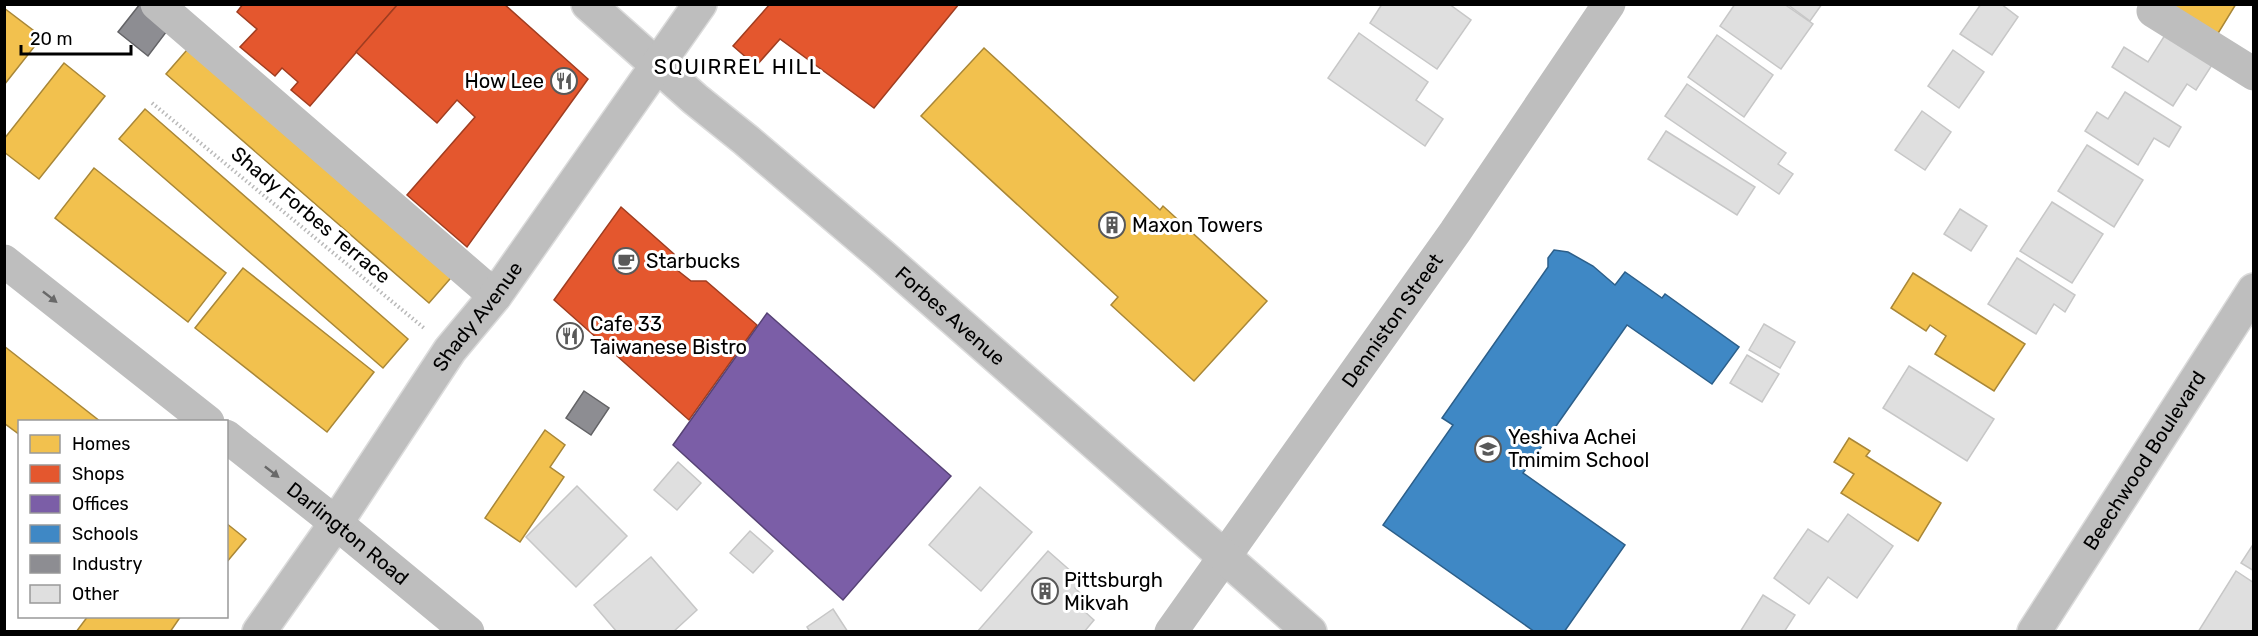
<svg xmlns="http://www.w3.org/2000/svg" width="2258" height="636" font-family="Rubik,sans-serif">
<rect width="100%" height="100%" fill="#fff"/>
<g fill="#f2c14e" stroke="#a98737" stroke-width="1.5">
<path d="M2155,4H2236L2217,35Z"/>
<path d="M4,8L42,37L4,85Z"/>
<path d="M193,43L456,272L429,303L166,74Z"/>
<path d="M984,48L1160,210L1163,206L1267,301L1194,381L1111,305L1118,297L921,116Z"/>
<path d="M64,63L105,96L39,179L4,152V139Z"/>
<path d="M145,109L408,339L383,368L119,139Z"/>
<path d="M94,168L226,273L188,322L55,218Z"/>
<path d="M243,268L374,372L327,432L195,328Z"/>
<path d="M1913,273L2025,344L1994,391L1935,354L1946,336L1930,325L1926,331L1891,308Z"/>
<path d="M4,346L101,422H20V435L4,423Z"/>
<path d="M545,430L565,445L550,467L564,477L520,542L485,518Z"/>
<path d="M1849,438L1870,451L1866,456L1941,503L1918,541L1841,493L1854,474L1834,462Z"/>
<path d="M226,523L246,539L226,563Z"/>
<path d="M88,616H181L170,632H76Z"/>
</g>
<g fill="#e4572e" stroke="#a03d20" stroke-width="1.5">
<path d="M243,4H398L310,106L291,90L298,82L282,68L275,76L240,47L257,29L237,12Z"/>
<path d="M398,4H504L588,79L467,247L407,195L475,117L457,100L437,123L356,52Z"/>
<path d="M770,4H959L874,108L780,39L756,66L733,46Z"/>
<path d="M621,207L674,254L672,266L691,281H706L757,325L689,420L554,300Z"/>
</g>
<path fill="#7b5ea7" stroke="#564275" stroke-width="1.5" d="M767,313L951,476L843,600L673,445Z"/>
<path fill="#3f88c5" stroke="#2c5f8a" stroke-width="1.5" d="M1554,250L1568,252L1593,266L1615,285L1625,272L1662,298L1665,294L1739,347L1712,384L1627,325L1523,473L1625,545L1564,632H1535L1383,525L1453,425L1442,418L1548,267V258Z"/>
<g fill="#8d8d92" stroke="#636366" stroke-width="1.5">
<path d="M140,4H149L173,23L148,56L118,32Z"/>
<path d="M584,391L609,408L591,435L566,418Z"/>
</g>
<g fill="#dfdfdf" stroke="#c7c7c7" stroke-width="1.5">
<path d="M1382,4H1449L1471,20L1437,69L1370,23Z"/>
<path d="M1735,4H1784L1813,24L1781,69L1720,26Z"/>
<path d="M1787,4H1822L1810,21Z"/>
<path d="M1981,4H2001L2018,17L1992,55L1960,34Z"/>
<path d="M1359,33L1428,82L1416,100L1443,119L1425,146L1328,78Z"/>
<path d="M1717,35L1773,75L1744,117L1688,77Z"/>
<path d="M2165,35L2212,65L2196,90L2187,84L2173,106L2112,67L2124,47L2148,62Z"/>
<path d="M1953,50L1984,72L1959,108L1928,86Z"/>
<path d="M1687,84L1786,153L1778,164L1793,174L1779,194L1665,116Z"/>
<path d="M2125,92L2181,127L2169,147L2154,138L2138,165L2085,131L2097,112L2108,119Z"/>
<path d="M1922,111L1951,132L1925,170L1895,150Z"/>
<path d="M1666,131L1755,187L1737,215L1648,159Z"/>
<path d="M2087,145L2143,180L2114,227L2058,191Z"/>
<path d="M2052,202L2103,234L2072,283L2020,251Z"/>
<path d="M1960,209L1987,226L1971,251L1944,234Z"/>
<path d="M2017,258L2075,295L2065,312L2054,304L2036,334L1988,304Z"/>
<path d="M1764,324L1795,342L1780,368L1749,350Z"/>
<path d="M1747,355L1779,374L1762,402L1730,383Z"/>
<path d="M1909,366L1994,419L1967,461L1883,408Z"/>
<path d="M678,462L701,483L677,510L654,490Z"/>
<path d="M577,486L627,536L576,587L526,537Z"/>
<path d="M980,487L1032,532L981,591L929,545Z"/>
<path d="M1848,514L1893,546L1857,598L1828,577L1809,604L1774,578L1808,529L1828,542Z"/>
<path d="M750,531L773,551L753,573L730,553Z"/>
<path d="M2254,543V571L2241,563Z"/>
<path d="M1048,551L1081,580L1075,588L1081,594L1074,602L1094,620L1084,632H977Z"/>
<path d="M651,557L697,610L673,632H617L594,605Z"/>
<path d="M2236,571L2254,583V632H2198Z"/>
<path d="M1763,595L1795,615L1784,632H1740Z"/>
<path d="M833,609L848,632H810L807,627Z"/>
</g>
<g fill="none" stroke-linecap="round" stroke-linejoin="round">
<defs>
<g id="major">
<path id="s3" d="M588,4L695,99L746,140L881,255L1310,632"/>
<path id="s4" d="M259,632L336,523L450,350L495,296L700,4"/>
<path id="s5" d="M2034,632L2254,290"/>
</g>
</defs>
<use href="#major" stroke="#dbdbdb" stroke-width="36"/>
<path stroke="#b9b9b9" stroke-width="4" stroke-dasharray="1.5 3" stroke-linecap="butt" d="M152,103L424,328"/>
<g stroke="#bebebe" stroke-width="33">
<path d="M157,4L495,296"/>
<path d="M2153,11L2254,74"/>
<path d="M4,261L208,422"/>
<path id="s1" d="M226,436L336,523L468,632"/>
<path id="s2" d="M1171,632L1455,232L1609,4"/>
</g>
<use href="#major" stroke="#bebebe" stroke-width="33"/>
</g>
<defs><path id="oneway-solid" d="M-6-.8H1V-3.2L6.5 0L1 3.2V.8H-6Z" transform="scale(1.5)"/></defs>
<g fill="#686868">
<use href="#oneway-solid" transform="translate(50 297) rotate(38)"/>
<use href="#oneway-solid" transform="translate(272 472) rotate(38)"/>
</g>
<defs>
<symbol id="restaurant-ring" viewBox="-11 -11 22 22"><circle r="9.5" fill="#fff" stroke="#595959" stroke-width="1.5"/><path d="M-5-6h1v4h1v-4h1v4h1v-4h1v5L-1.5 .5V6h-2V.5L-5-1ZM5-6V6H3V1.5H1.5Q1.5-4 5-6Z" fill="#595959"/></symbol>
<symbol id="building-ring" viewBox="-11 -11 22 22"><circle r="9.5" fill="#fff" stroke="#595959" stroke-width="1.5"/><path d="M-4-6H4V6H1V3H-1V6H-4ZM-2.5-4.3h1.7v1.8h-1.7ZM.8-4.3h1.7v1.8H.8ZM-2.5-1h1.7V.8h-1.7ZM.8-1h1.7V.8H.8Z" fill="#595959"/></symbol>
<symbol id="cafe-ring" viewBox="-11 -11 22 22"><circle r="9.5" fill="#fff" stroke="#595959" stroke-width="1.5"/><path d="M-5.5-4.5H6V0H3Q3 3.5 0 3.5H-2.5Q-5.5 3.5-5.5 0ZM3-3.2v2h1.7v-2ZM-6 4.5H4V6H-6Z" fill="#595959"/></symbol>
<symbol id="school-ring" viewBox="-11 -11 22 22"><circle r="9.5" fill="#fff" stroke="#595959" stroke-width="1.5"/><path d="M0-5L7-2L0 1L-7-2ZM-4 1L0 2.5L4 1V4Q0 6-4 4Z" fill="#595959"/></symbol>
</defs>
<g fill-rule="evenodd">
<use href="#restaurant-ring" x="549" y="66" width="30" height="30"/>
<use href="#building-ring" x="1097" y="210" width="30" height="30"/>
<use href="#cafe-ring" x="611" y="246" width="30" height="30"/>
<use href="#restaurant-ring" x="555" y="321" width="30" height="30"/>
<use href="#school-ring" x="1473" y="434" width="30" height="30"/>
<use href="#building-ring" x="1030" y="576" width="30" height="30"/>
</g>
<g text-anchor="middle" dominant-baseline="central" stroke-width="6" stroke-linejoin="round" paint-order="stroke">
<g font-size="20" fill="#000" stroke="#fff" text-anchor="start">
<text x="544" y="81" text-anchor="end">How Lee</text>
<text x="1132" y="225">Maxon Towers</text>
<text x="646" y="261">Starbucks</text>
<text x="590" y="324">Cafe 33<tspan x="590" dy="23">Taiwanese Bistro</tspan></text>
<text x="1508" y="437">Yeshiva Achei<tspan x="1508" dy="23">Tmimim School</tspan></text>
<text x="1064" y="580">Pittsburgh<tspan x="1064" dy="23">Mikvah</tspan></text>
</g>
<g font-size="20" fill="#000" stroke="#fff">
<text transform="translate(311 215) rotate(40)">Shady Forbes Terrace</text>
<text stroke="none"><textPath href="#s4" startOffset="384">Shady Avenue</textPath></text>
<text stroke="none"><textPath href="#s3" startOffset="478">Forbes Avenue</textPath></text>
<text stroke="none"><textPath href="#s2" startOffset="382">Denniston Street</textPath></text>
<text stroke="none"><textPath href="#s5" startOffset="204">Beechwood Boulevard</textPath></text>
<text stroke="none"><textPath href="#s1" startOffset="156">Darlington Road</textPath></text>
</g>
<g font-size="21" letter-spacing="1.5" fill="#000" stroke="#fff">
<text x="738" y="66">SQUIRREL HILL</text>
</g>
</g>
<rect width="2258" height="636" fill="none" stroke="#000000" stroke-width="12"/>
<rect x="18" y="420" width="210" height="198" fill="#ffffff" stroke="#999999" stroke-width="1.5"/>
<rect x="30" y="435" width="30" height="18" fill="#f2c14e" stroke="#999999" stroke-width="1.5"/>
<text x="72" y="450" font-size="18" fill="#000000">Homes</text>
<rect x="30" y="465" width="30" height="18" fill="#e4572e" stroke="#999999" stroke-width="1.5"/>
<text x="72" y="480" font-size="18" fill="#000000">Shops</text>
<rect x="30" y="495" width="30" height="18" fill="#7b5ea7" stroke="#999999" stroke-width="1.5"/>
<text x="72" y="510" font-size="18" fill="#000000">Offices</text>
<rect x="30" y="525" width="30" height="18" fill="#3f88c5" stroke="#999999" stroke-width="1.5"/>
<text x="72" y="540" font-size="18" fill="#000000">Schools</text>
<rect x="30" y="555" width="30" height="18" fill="#8d8d92" stroke="#999999" stroke-width="1.5"/>
<text x="72" y="570" font-size="18" fill="#000000">Industry</text>
<rect x="30" y="585" width="30" height="18" fill="#dfdfdf" stroke="#999999" stroke-width="1.5"/>
<text x="72" y="600" font-size="18" fill="#000000">Other</text>
<path d="M21 45v9h110v-9" fill="none" stroke="#000000" stroke-width="3"/>
<text x="30" y="45" font-size="18" fill="#000000" stroke="#ffffff" stroke-width="4.5" paint-order="stroke">20 m</text>
</svg>
